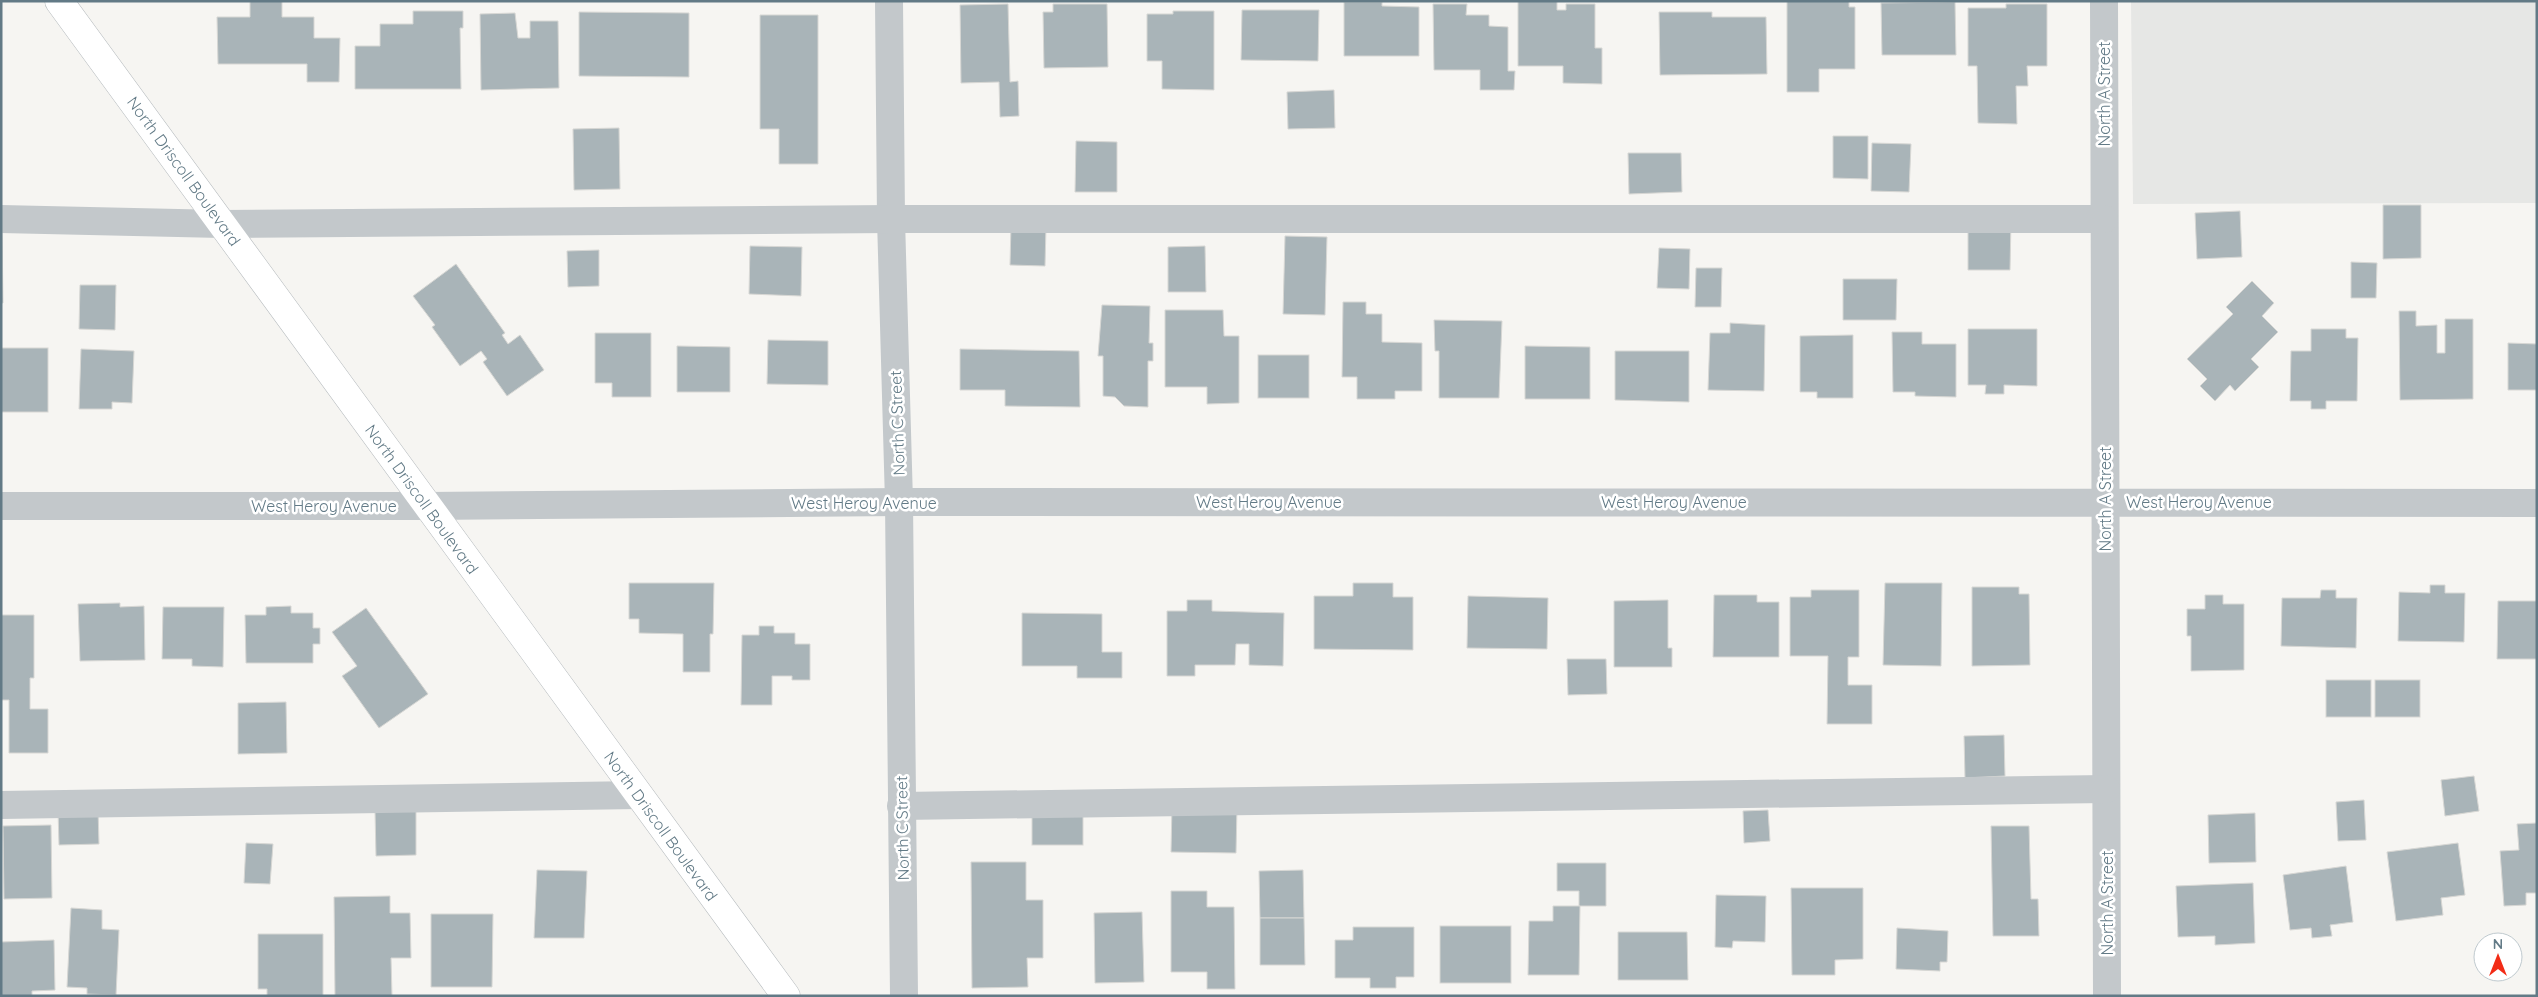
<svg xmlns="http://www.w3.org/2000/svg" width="2538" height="997" font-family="Quicksand,sans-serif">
<rect width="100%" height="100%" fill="#f6f5f2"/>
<path fill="#e6e7e5" d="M2131,1H2537V203L2133,204Z"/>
<g fill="#a9b4b8" stroke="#d7d7d4">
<path d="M250,1H282V17H314V38H340L339,82H307V64H218L217,17H250Z"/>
<path d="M1518,1H1557V10H1566V4H1595V48H1602V84L1563,83V66H1518Z"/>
<path d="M1787,1H1849V7H1855V69H1819V92H1787Z"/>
<path d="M1344,2H1382V6L1419,7V56H1344Z"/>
<path d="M1955,2L1956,55H1882L1881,3Z"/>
<path d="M1008,4L1010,82L1018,81L1019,116L1000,117L999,82L961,83L960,5Z"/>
<path d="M1053,4H1107L1108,67L1044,68L1043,12H1053Z"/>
<path d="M1433,4H1467L1466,15H1489V26L1508,27V71H1515L1514,90H1480V70H1434Z"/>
<path d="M2006,4H2047V66H2027L2028,86H2016L2017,124L1978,123L1977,66H1968V8H2006Z"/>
<path d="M1242,10H1319L1318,61L1241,60Z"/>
<path d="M413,11H463V28H460L461,89H355V46H380V24H413Z"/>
<path d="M1173,11H1214V90L1162,89V61H1147V14H1173Z"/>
<path d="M579,12L689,13V77L579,76Z"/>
<path d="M1659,12H1712V17H1766L1767,74L1660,75Z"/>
<path d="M515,13L518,38H530V21H558L559,88L481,90L480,14Z"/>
<path d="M760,15H818V164H779V129H760Z"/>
<path d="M1334,90L1335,128L1288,129L1287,92Z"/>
<path d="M619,128L620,189L574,190L573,129Z"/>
<path d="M1833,136H1868V179L1833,178Z"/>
<path d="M1076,141L1117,142V192H1075Z"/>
<path d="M1872,143L1911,144L1909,192L1871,191Z"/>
<path d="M1628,153H1681L1682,192L1629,194Z"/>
<path d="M2383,205H2421V258L2383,259Z"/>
<path d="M2240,211L2242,257L2197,259L2195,213Z"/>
<path d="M1968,220L2011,221L2010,270H1968Z"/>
<path d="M1011,225L1046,227L1045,266L1010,265Z"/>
<path d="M2,230L3,303H1V230Z"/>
<path d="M1285,236L1327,237L1325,315L1283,314Z"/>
<path d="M750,246L802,247L801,296L749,294Z"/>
<path d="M1205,246L1206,292H1168V247Z"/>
<path d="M1659,248L1690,249L1689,289L1657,288Z"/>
<path d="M599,250V286L568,287L567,251Z"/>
<path d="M2351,262L2377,263L2376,298H2351Z"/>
<path d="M456,264L505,333L502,335L508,344L520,335L544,370L507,396L483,362L487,359L481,351L460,366L432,327L435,325L413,296Z"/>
<path d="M1696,268H1722L1721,307H1695Z"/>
<path d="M1843,279H1897L1896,320H1843Z"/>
<path d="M2252,281L2274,303L2262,316L2278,332L2251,359L2259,367L2235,391L2230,385L2215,401L2200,386L2207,379L2187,359L2233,314L2226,307Z"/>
<path d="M80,285H116L115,330L79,329Z"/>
<path d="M1343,302H1366V314H1382V342L1422,343V391H1395V399H1357V377H1342Z"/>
<path d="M1102,305L1150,306L1149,343H1153V361H1148V407L1124,406L1115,397L1103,396V356H1098Z"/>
<path d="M1165,310H1223L1224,336H1239V403L1207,404V387H1165Z"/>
<path d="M2399,311H2416V326L2437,325V353H2445V319H2473V399L2400,400Z"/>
<path d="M1434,320L1502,321L1499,398H1439V351H1435Z"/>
<path d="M1730,323L1765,325L1764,391L1708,390L1710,333H1730Z"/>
<path d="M1968,329H2037V386L2004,385V394H1985L1986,385H1968Z"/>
<path d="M2311,329H2346V338H2358L2357,401H2326V409H2311V401H2290L2291,351H2311Z"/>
<path d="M1892,332H1922V344H1956V397L1915,396V392H1893Z"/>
<path d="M595,333H651V397H612V383H595Z"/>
<path d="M1853,335V398H1817V392H1800V336Z"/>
<path d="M768,340L828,341V385L767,384Z"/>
<path d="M2508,343L2537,344V390H2508Z"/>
<path d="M677,346L730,347V392H677Z"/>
<path d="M1525,346L1590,347V399H1525Z"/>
<rect x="1" y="348" width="47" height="64"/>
<path d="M81,349L134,351L132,403L112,402V409H79Z"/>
<path d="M960,349L1079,351L1080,407L1005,406V390H960Z"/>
<path d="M1615,351H1689V402L1615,400Z"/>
<rect x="1258" y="355" width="51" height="43"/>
<path d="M629,583H714L713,634H710V672H683V634L639,633V619H629Z"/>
<path d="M1353,583H1393V597H1413V650L1314,649V596H1353Z"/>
<path d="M1885,583H1942L1941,666L1883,665Z"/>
<path d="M2430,585H2445V593H2465L2464,642L2398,641L2399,592L2430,593Z"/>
<path d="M1972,587H2019V594H2029L2030,665L1972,666Z"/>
<path d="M1811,590H1859V657H1848V685H1872V724H1827L1828,656H1790V597H1811Z"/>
<path d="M2321,590H2336V598H2357L2356,648L2281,646L2282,598H2320Z"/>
<path d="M1714,595H1757V602H1779V657H1713Z"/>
<path d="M2205,595H2223V604H2244V670L2191,671V636H2187V609H2205Z"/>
<path d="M1468,596L1548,598L1547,649L1467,648Z"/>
<path d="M1187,600H1212V611L1284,613L1283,666L1249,665V644H1236L1235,665H1195V676H1167V611H1187Z"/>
<path d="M1668,600V648H1672V667H1614V601Z"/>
<path d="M2498,601H2537V659H2497Z"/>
<path d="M120,603V607L144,606L145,660L80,661L78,604Z"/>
<path d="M291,606V613H313V628H320V644H313V663H246L245,615H266V607Z"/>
<path d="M163,607H224L223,667L192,666V659H162Z"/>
<path d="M366,608L428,694L379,728L342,676L357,666L332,632Z"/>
<path d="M1022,613L1102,614V652H1122V678H1077V666H1022Z"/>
<path d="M1,615H34V678H30V709H48V753H9V700H1Z"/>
<path d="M759,626H774V633H795V644H810V680H792V676H772V705H741L742,635H759Z"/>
<path d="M1567,659H1606L1607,694L1568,695Z"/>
<rect x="2326" y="680" width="45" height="37"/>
<rect x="2375" y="680" width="45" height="37"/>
<path d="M286,702L287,753L238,754V703Z"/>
<path d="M2004,735L2005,776L1965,778L1964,736Z"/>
<path d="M2474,776L2479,811L2445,816L2441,780Z"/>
<path d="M2364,800L2366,840L2338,841L2336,802Z"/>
<path d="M1172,805L1237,806L1236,853L1171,852Z"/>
<path d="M98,809L99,844L59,845L58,810Z"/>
<rect x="1032" y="810" width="51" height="35"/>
<path d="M1768,810L1770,841L1744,843L1743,811Z"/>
<path d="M375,811H416V855L376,856Z"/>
<path d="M2255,813L2256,862L2209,863L2208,815Z"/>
<path d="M2537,823V893H2526V905L2504,906L2500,851L2519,850L2517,824Z"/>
<path d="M51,825L52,898L4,899L3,826Z"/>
<path d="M1991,826H2029L2031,899H2038L2039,936H1993Z"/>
<path d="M246,843L273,844L270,884L244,883Z"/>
<path d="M2458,843L2465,895L2441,898L2443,915L2396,921L2387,852Z"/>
<path d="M971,862H1026V900H1043V958H1027L1028,987L972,988Z"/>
<path d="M1557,863H1606V906H1579V891H1557Z"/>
<path d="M2346,866L2353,922L2330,925L2332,936L2312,938L2311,928L2290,930L2283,875Z"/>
<path d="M537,870L587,871L584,938H534Z"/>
<path d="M1303,870L1304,918H1260L1259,871Z"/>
<path d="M2253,883L2255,943L2215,945V936L2178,937L2176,886Z"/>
<path d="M1791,888H1863V959L1835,960V975H1792Z"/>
<path d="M1171,891H1207V907H1234L1235,989H1207V972H1171Z"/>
<path d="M1716,895L1766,896L1765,942L1733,941L1732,948L1715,947Z"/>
<path d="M390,896V913H410L411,958H391L392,996H335L334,897Z"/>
<path d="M1553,906H1580L1579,975H1528L1529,921H1553Z"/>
<path d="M71,908L102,910V929L119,930L116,995L87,994V988L67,987Z"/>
<path d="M1142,912L1144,982L1095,983L1094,913Z"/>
<path d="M431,914H493L492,987H431Z"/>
<path d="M1260,918H1304L1305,965H1260Z"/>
<rect x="1440" y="926" width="71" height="57"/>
<path d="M1353,927H1414V977H1396V988H1370V978H1335V940H1353Z"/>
<path d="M1897,928L1948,931L1947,962H1940V971L1896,969Z"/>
<path d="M1618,932H1687L1688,980H1618Z"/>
<path d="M258,934H323V996H267V989H258Z"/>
<path d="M54,940L55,990L32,991V996H1V942Z"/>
</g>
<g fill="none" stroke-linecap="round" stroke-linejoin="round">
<defs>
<path id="major" d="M59,1L786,996"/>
</defs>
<use href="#major" stroke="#b6bbbe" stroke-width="29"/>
<g stroke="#c3c8cb" stroke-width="28">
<path d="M889,1L891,219L899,502L904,996"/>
<path d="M2104,1L2107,996"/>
<path d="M1,219L222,224L891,219H2104"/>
<path d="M1,506H427L899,502L2537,503"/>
<path d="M1,805L638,795"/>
<path d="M901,806L2106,789"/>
</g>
<use href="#major" stroke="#fff" stroke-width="28"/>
</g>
<g text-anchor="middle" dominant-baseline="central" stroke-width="5" stroke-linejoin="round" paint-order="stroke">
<g font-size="16" fill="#627a86" stroke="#fff">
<text transform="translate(2104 94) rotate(-90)">North A Street</text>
<text transform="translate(184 171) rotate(54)">North Driscoll Boulevard</text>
<text transform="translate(897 423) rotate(-92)">North C Street</text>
<text transform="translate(422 499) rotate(54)">North Driscoll Boulevard</text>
<text transform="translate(2105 499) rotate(-90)">North A Street</text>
<text x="1269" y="502">West Heroy Avenue</text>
<text x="1674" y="502">West Heroy Avenue</text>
<text x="2199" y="502">West Heroy Avenue</text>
<text x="864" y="503">West Heroy Avenue</text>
<text x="324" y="506">West Heroy Avenue</text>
<text transform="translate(661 826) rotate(54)">North Driscoll Boulevard</text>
<text transform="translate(902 828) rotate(-91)">North C Street</text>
<text transform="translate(2107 903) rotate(-90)">North A Street</text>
</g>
</g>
<rect width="2538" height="997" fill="none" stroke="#627a86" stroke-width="5"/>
<g transform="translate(2498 957)"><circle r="24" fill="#ffffff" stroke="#c0cacf"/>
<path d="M0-4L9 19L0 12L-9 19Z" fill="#f22c16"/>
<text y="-8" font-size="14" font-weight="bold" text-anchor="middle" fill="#627a86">N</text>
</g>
</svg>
